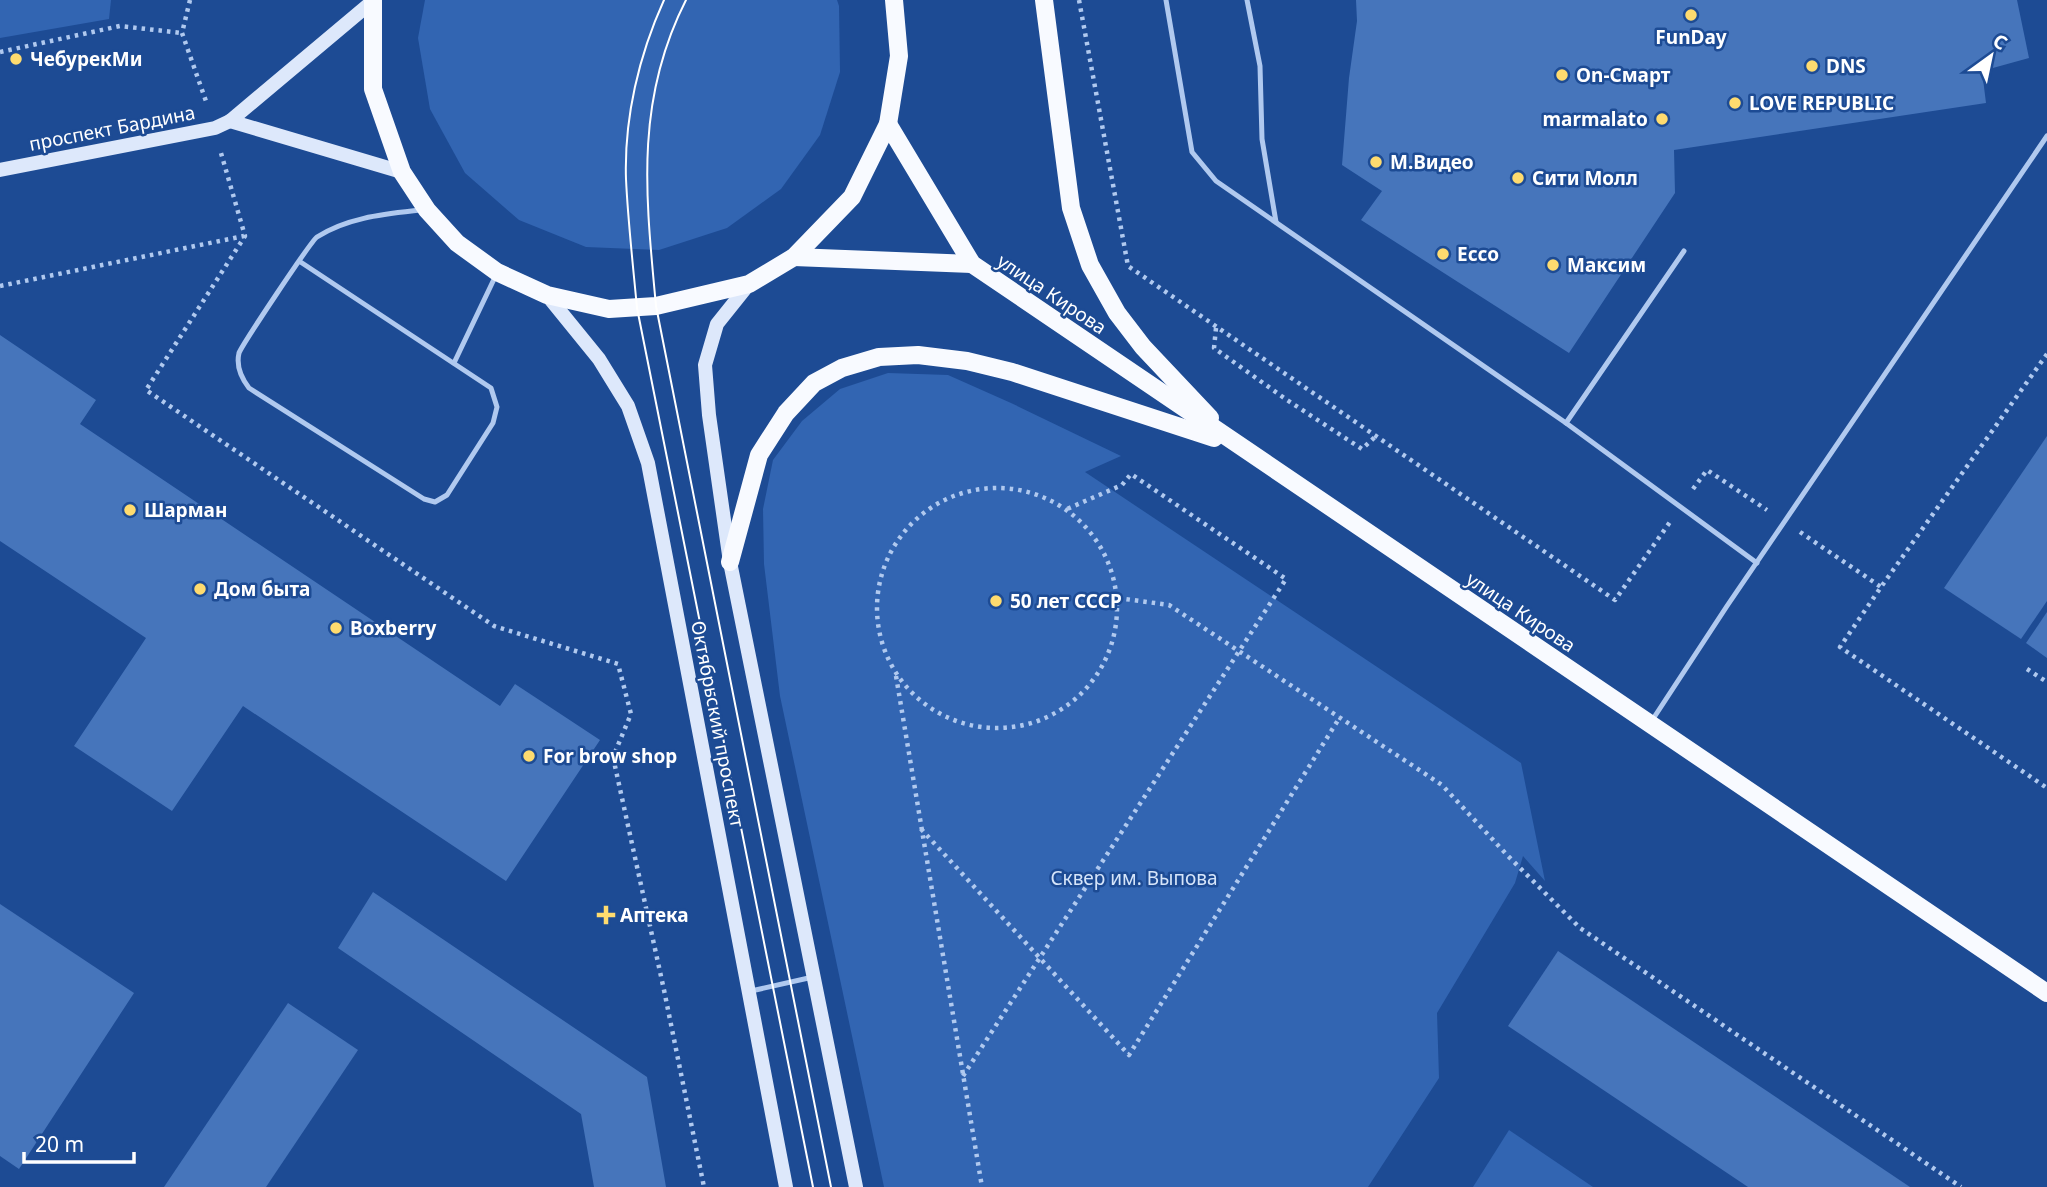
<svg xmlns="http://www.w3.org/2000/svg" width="2047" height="1187" font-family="'Noto Sans',sans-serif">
<rect width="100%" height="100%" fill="#1d4b94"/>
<g fill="#3265b2">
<path d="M0,0H111L109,19L0,38Z"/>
<path d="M425,0H837L839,6L840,72L820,135L781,189L727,228L659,250L586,247L519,220L465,173L430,109L418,38Z"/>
<path d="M888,373L948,375L1011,403L1121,456L1085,472L1521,763L1545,881L1523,856L1515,883L1437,1013L1439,1078L1368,1187H884L780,696L764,564L763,509L773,460L802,421L840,389Z"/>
<path d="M1509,1130L1593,1187H1473Z"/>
</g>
<g fill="#4675bb">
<path d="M1356,0H2017L2029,58L1982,71L1986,103L1674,150L1675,193L1569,353L1361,220L1382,191L1342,165L1349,78L1357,21Z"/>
<path d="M0,335L96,400L80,424L500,706L515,684L600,740L506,881L243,706L172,811L74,746L146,638L0,541Z"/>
<path d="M2047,436V601L2021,639L1944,588Z"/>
<path d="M2047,612V658L2026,643Z"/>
<path d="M373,892L647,1077L666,1187H594L581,1114L338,948Z"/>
<path d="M0,904L134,993L19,1169L0,1156Z"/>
<path d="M1558,951L1910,1187H1748L1508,1026Z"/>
<path d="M288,1003L358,1050L266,1187H164Z"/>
</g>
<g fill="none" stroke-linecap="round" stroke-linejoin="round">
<g stroke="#b0c9ef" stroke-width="4.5" stroke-dasharray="3.5 5" stroke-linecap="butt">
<path d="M190,0L182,33L207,104"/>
<path d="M1079,0L1128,266L1615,600L1670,522"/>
<path d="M0,52L120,26L182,33"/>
<path d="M221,153L245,236L146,390L494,626L618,664L631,714L613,757L664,990L704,1187"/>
<path d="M0,286L244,236"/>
<path d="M1216,328L1214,348L1287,400L1362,449L1375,437"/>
<path d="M2047,354L1881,587L1840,647L2047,788"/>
<circle cx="997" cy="608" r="120"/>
<path d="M1693,489L1707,470L1767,510"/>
<path d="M1800,532L1881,587"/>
<path d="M1118,598L1169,605L1442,785L1508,856L1580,928L1961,1187"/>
<path d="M2027,669L2047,682"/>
<path d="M896,676L982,1187"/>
<path d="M921,829L1129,1055L1340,717"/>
<path d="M963,1076L1286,579L1131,474L1122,485L1067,509"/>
</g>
<g stroke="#b0c9ef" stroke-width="5">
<path d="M1166,0L1192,152L1216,181L1566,423L1757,563"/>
<path d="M1247,0L1260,66L1262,139L1276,222"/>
<path d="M299,261L491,388L497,407L493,423L447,495L435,502L424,499L249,388C242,379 236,366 239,353C242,345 311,241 317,237C348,217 386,214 421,210"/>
<path d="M454,363L496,275"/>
<path d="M1566,423L1684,251"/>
<path d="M1651,722L1727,606L2047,136"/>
<path d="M751,991L813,977"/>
</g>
<g stroke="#dde8fb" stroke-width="14">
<path d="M230,121L402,172"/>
<path d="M0,170L215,128L230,121L373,1"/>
<path d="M749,284L717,324L705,365L709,415L730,562L856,1187"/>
<path d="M547,295L599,359L628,406L648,463L786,1187"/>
</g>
<g stroke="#f8faff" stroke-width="18">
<path d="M373,0V89L402,172L427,210L457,243L497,272L547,295L609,309L656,306L749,284L794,257L852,197L888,124L899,56L894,0"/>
<path d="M1044,0L1071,208L1090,265L1117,313L1143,347L1210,418"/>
<path d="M888,124L972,264L2047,993"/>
<path d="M794,257L972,264"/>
<path d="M730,562L759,455L786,413L814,383L842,368L879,357L918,355L967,361L1012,372L1214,438"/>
</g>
<g stroke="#fff" stroke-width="2">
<path d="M664,0C639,55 624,118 626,179C628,222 633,265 637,308L813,1187"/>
<path d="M686,0C634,102 646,198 656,306L831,1187"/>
</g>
</g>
<g fill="#fedb6f" stroke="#1d4b94" stroke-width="2.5">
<circle cx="1691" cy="15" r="7"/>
<circle cx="16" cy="59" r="7"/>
<circle cx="1812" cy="66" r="7"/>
<circle cx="1562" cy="75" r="7"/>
<circle cx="1735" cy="103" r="7"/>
<circle cx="1662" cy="119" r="7"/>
<circle cx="1376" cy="162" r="7"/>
<circle cx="1518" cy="178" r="7"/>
<circle cx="1443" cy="254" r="7"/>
<circle cx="1553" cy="265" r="7"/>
<circle cx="130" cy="510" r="7"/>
<circle cx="200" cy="589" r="7"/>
<circle cx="996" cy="601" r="7"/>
<circle cx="336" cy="628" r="7"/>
<circle cx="529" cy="756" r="7"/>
<path d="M602.5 904.5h7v7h7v7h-7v7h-7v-7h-7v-7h7z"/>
</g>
<g text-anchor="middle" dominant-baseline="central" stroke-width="5" stroke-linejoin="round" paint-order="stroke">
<g font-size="19" font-weight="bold" fill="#fff" stroke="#1d4b94" text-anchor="start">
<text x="1691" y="37" text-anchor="middle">FunDay</text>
<text x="30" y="59">ЧебурекМи</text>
<text x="1826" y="66">DNS</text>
<text x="1576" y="75">On-Смарт</text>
<text x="1749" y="103">LOVE REPUBLIC</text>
<text x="1648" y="119" text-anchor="end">marmalato</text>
<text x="1390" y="162">М.Видео</text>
<text x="1532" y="178">Сити Молл</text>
<text x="1457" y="254">Ecco</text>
<text x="1567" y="265">Максим</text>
<text x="144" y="510">Шарман</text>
<text x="214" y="589">Дом быта</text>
<text x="1010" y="601">50 лет СССР</text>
<text x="350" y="628">Boxberry</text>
<text x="543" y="756">For brow shop</text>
<text x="620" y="915">Аптека</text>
</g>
<g font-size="19" fill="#fff" stroke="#1d4b94">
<text transform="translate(112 128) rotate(-11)">проспект Бардина</text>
<text transform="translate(1052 294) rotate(34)">улица Кирова</text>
<text transform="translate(1521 612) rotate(34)">улица Кирова</text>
<text transform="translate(718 724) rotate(79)">Октябрьский проспект</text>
</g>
<g font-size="19" fill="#d6e5fa" stroke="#1d4b94">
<text x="1134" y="878">Сквер им. Выпова</text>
</g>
</g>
<g transform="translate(1991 56) rotate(33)" stroke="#1d4b94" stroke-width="5" paint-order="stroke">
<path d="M0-5L12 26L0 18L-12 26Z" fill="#ffffff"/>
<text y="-10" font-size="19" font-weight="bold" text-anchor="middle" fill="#ffffff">С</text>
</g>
<path d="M24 1152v10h110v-10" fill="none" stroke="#ffffff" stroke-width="3.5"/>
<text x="35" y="1152" font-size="21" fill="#ffffff" stroke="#1d4b94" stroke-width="5" paint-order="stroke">20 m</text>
</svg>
